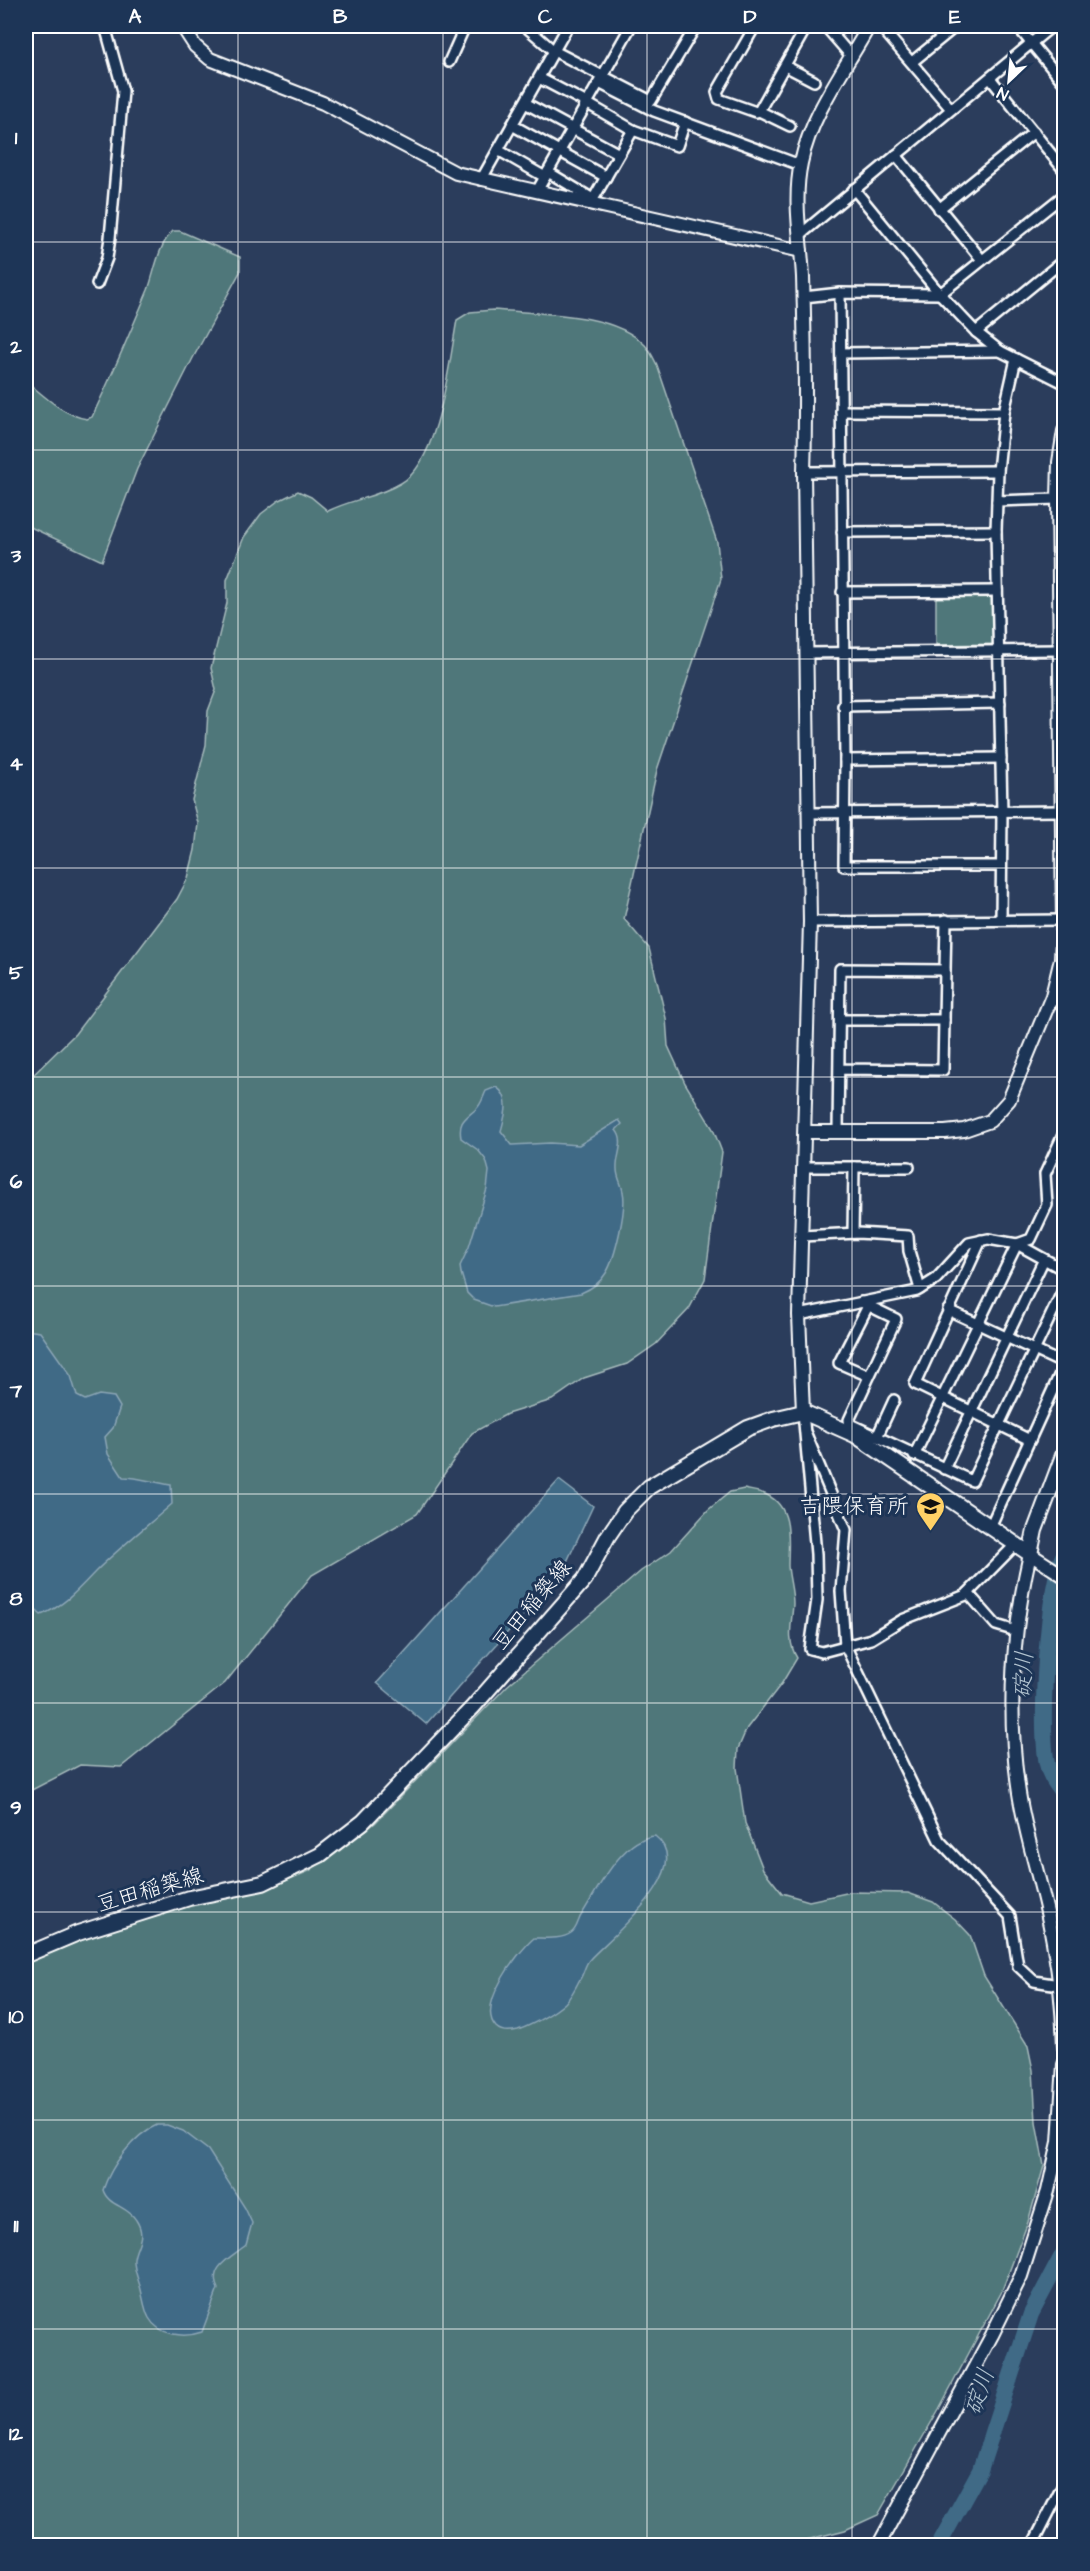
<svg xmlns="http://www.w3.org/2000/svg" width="1090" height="2571" font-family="'Architects Daughter','Klee One',sans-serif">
<rect width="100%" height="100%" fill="#2b3d5c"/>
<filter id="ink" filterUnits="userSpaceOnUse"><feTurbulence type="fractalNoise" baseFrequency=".0167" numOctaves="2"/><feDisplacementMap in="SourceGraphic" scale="12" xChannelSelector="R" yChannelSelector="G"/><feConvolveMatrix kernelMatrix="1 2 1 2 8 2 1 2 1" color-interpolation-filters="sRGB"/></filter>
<g filter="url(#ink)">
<g fill="#4f777a" stroke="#a7bbbc" stroke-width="1.5">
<path d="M173,231H180L240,257V272L193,358L137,469L102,561L26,525V381C44,396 63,415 87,419L92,417C112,375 130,333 148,290C155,271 158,245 173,231Z"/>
<path d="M493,310C538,314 611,311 645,345C650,350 654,359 657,365L717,542L721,579L657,770L624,919L649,948L666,1018L668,1046L685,1083L713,1129L722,1152L705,1279L689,1309L656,1344L627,1364L584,1378L552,1400L507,1414L472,1433L417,1514L312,1575L225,1683L121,1767L80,1765L26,1793V1082L75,1034L177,899L188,878L195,850L198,823L192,800L206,745L208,711L216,690L211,668L227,603V580L244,537L261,514L278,501L298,491L311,497L328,511C352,499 378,497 401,483C440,461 449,362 457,320L470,312Z"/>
<path d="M993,594L994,644L936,645V595Z"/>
<path d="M744,1489C751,1491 760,1491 767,1495C794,1508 788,1541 788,1566C789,1579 793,1591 793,1604C792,1623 786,1640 797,1658L782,1683L747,1728L738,1749L737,1768L745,1823L763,1869L782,1893L809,1901L851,1892L908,1893L933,1902L955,1919L970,1935L984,1976L1028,2046L1033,2070L1036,2122L1044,2166L1028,2222L1001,2293L939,2409L878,2515L845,2530L783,2546L26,2545V1960L85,1935L194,1900L247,1892L280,1883L309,1871L375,1823L507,1686L641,1571L671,1551L708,1510L730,1492Z"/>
</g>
<g fill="#3f6a86" stroke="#8ca6b6" stroke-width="1.5">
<path d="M496,1087C512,1097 505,1116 501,1131L512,1145L550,1143L579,1145L619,1120L622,1124L616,1130C626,1142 616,1155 617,1169C617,1178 622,1184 623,1192C627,1208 615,1259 606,1273C600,1283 591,1289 581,1293L494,1307L474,1300L467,1293L461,1273L460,1266L469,1247L487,1189L489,1171L486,1160L478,1150L461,1138C458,1121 465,1119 476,1109C481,1105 483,1097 486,1091Z"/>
<path d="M26,1330L40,1332L71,1376L77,1396L85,1400L99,1395L114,1397L120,1407L113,1428L105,1437L108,1454L123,1477C139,1477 155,1483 171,1485L172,1504C146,1527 119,1548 95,1572C78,1590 64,1606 41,1615L26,1601Z"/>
<path d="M559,1480L593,1506L563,1570L426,1724L377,1683Z"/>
<path d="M655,1836C698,1869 610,1937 590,1959C585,1964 584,1973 580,1979C576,1987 571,1997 565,2003C554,2013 532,2025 518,2030C510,2032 502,2033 496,2027C476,2006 517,1953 534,1938C545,1938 561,1940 571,1933C578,1928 577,1921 582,1914C598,1889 622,1838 655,1836Z"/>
<path d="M157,2125H167L183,2131L208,2150L245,2208L252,2223L246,2245C232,2257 207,2267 218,2289L202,2332C185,2338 159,2336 149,2318C144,2309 143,2296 140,2286C138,2279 133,2267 134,2259C136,2244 147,2237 136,2220C128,2206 108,2206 103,2190C111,2166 133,2135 157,2125Z"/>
</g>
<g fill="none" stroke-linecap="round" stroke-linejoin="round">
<g stroke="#3f6a86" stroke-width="16">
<path d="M1064,1554C1047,1587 1039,1726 1047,1764C1049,1776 1058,1786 1064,1796"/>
<path d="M938,2546L980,2470L1031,2314L1064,2252"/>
</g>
<defs>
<g id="minor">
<path d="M525,26L554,51L651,101L696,26"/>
<path d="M755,26L717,92L719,99L756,112L759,111L807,26"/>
<path d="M825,26L852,57"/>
<path d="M880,26L951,109"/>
<path d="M1017,26L1064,83"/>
<path d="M449,62L465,26"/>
<path d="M912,62L956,26"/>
<path d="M785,66L814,81"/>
<path d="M539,78L583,101L633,130"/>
<path d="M990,78L1064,170"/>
<path d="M599,83L654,111L800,165"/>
<path d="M525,103L619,154"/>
<path d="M759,111L790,126"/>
<path d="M512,125L606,177"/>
<path d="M498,150L545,177"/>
<path d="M896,155L982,260"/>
<path d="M548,172L593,199"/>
<path d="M481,180L568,26"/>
<path d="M854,189L940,294L976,332L1000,351L1064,383"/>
<path d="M537,191L631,26"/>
<path d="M591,203L633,130L677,146L685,122"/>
<path d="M939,209L1034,132"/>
<path d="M800,235L1052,26"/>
<path d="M97,284L107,258L110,238L123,91L105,26"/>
<path d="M840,293L845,760L844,866H1001"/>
<path d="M804,297L840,293L940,294L1064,195"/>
<path d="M976,332L1064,260"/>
<path d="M841,353L1000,351"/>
<path d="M841,411L1004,412"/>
<path d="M804,472L998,471"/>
<path d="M997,501L1058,499"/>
<path d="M842,532L996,531"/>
<path d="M842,592L997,591"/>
<path d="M807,653L1061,650"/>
<path d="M843,706L1000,703"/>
<path d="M845,760L1001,758"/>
<path d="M808,813L1063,811"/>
<path d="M1001,920L1002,812L996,531L998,471L1004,412L1016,359"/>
<path d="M810,922L1063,920"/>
<path d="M945,970L946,920"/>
<path d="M1052,996L1064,1007"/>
<path d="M840,1020H944"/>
<path d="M838,1132L840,969L945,970L943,1070L839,1069"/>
<path d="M804,1167H909"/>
<path d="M853,1233L854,1167"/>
<path d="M802,1236L857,1233L908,1236L909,1251L920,1289"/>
<path d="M981,1240L915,1384L1030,1440"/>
<path d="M868,1306L839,1363L869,1376"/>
<path d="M948,1310L1064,1364"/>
<path d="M799,1315L917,1291L936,1279L969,1243L988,1239L1017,1244L1064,1270"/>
<path d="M803,1412L816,1554L817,1600L810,1649L822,1652L871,1639L902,1620L966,1595L1016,1544"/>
<path d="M850,1424L849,1420L896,1319L861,1302"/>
<path d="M845,1430L850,1424L972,1481L1064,1288"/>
<path d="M806,1434L846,1530L841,1591L845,1645L939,1840L1010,1916L1018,1966L1034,1981L1059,1985"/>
<path d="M877,1437L894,1400"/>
<path d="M914,1456L1017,1244L1031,1239L1047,1205L1045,1174L1064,1133"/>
<path d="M944,1469L1044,1259"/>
<path d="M990,1527L1064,1365"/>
<path d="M968,1593L996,1625L1016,1631"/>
<path d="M1032,2546L1064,2483"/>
</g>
<g id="tertiary">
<path d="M182,26L195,46L210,59L323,103L456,173L801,251"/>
<path d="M805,1132H945L964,1130L990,1121L1009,1100L1052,996L1061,959L1063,920L1058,499L1059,462L1064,431"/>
<path d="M803,1412L799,1315L810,922L804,472C806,407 805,342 803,277C801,239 793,200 801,163C811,114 845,69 869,26"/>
<path d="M1064,1576L1030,1554C1012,1632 1007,1713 1019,1793C1027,1845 1046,1895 1054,1948C1060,1980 1063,2014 1064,2047"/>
<path d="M878,2546L992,2335L1021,2276L1048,2191L1059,2142L1064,2064"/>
</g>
<path id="secondary" d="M26,1955L78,1933L189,1898L263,1883L320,1855L363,1822L473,1707L585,1579L608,1536L625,1511L649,1487L748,1428L773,1419L803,1412L855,1435L1030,1554L1035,1530L1064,1453"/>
</defs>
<use href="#minor" stroke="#fff" stroke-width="14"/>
<use href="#tertiary" stroke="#fff" stroke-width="16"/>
<use href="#secondary" stroke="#fff" stroke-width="18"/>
<use href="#minor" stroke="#1d3557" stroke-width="9"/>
<use href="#tertiary" stroke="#1d3557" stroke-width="12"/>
<use href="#secondary" stroke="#1d3557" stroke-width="14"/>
</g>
</g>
<path fill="none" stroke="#fff" stroke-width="1.5" stroke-opacity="0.55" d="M238,26V2546M443,26V2546M647,26V2546M852,26V2546M26,242H1064M26,450H1064M26,659H1064M26,868H1064M26,1077H1064M26,1286H1064M26,1494H1064M26,1703H1064M26,1912H1064M26,2120H1064M26,2329H1064"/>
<defs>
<symbol id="school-pin" viewBox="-11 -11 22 30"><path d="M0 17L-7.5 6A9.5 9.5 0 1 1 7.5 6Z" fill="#ffd166" stroke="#1d3557"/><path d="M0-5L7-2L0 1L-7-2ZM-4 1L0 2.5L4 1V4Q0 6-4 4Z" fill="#111"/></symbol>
</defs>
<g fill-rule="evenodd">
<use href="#school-pin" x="914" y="1490" width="33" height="45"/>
</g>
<g text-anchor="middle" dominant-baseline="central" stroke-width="6" stroke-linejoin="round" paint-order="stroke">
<g font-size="22" fill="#fff" stroke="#1d3557" text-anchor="end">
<text x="909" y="1506">吉隈保育所</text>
</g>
<g font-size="22" fill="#fff" stroke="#1d3557">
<text transform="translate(532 1605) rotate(-50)">豆田稲築線</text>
<text transform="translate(150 1890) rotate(-16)">豆田稲築線</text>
</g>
<g font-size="24" font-style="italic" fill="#b2c3cf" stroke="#1d3557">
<text transform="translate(1024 1675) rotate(-87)">碇川</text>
<text transform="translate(980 2392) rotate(-72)">碇川</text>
</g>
</g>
<rect width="1090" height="2571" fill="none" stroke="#1d3557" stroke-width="66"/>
<g transform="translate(1009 81) rotate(206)" stroke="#1d3557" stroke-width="4.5" paint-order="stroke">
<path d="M0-4.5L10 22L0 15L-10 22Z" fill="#ffffff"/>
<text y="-9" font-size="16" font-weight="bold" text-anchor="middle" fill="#ffffff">N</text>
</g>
<rect x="33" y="33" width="1024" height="2505" fill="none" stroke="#fff" stroke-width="2"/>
<g font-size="20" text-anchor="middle" font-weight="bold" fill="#fff">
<text x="135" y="23">A</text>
<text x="340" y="23">B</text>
<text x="545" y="23">C</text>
<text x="750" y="23">D</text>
<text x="955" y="23">E</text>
<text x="16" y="144">1</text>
<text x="16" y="353">2</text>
<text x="16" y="562">3</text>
<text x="16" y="770">4</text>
<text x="16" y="979">5</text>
<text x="16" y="1188">6</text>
<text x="16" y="1397">7</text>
<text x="16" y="1605">8</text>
<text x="16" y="1814">9</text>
<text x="16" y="2023">10</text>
<text x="16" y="2232">11</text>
<text x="16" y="2440">12</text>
</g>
</svg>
